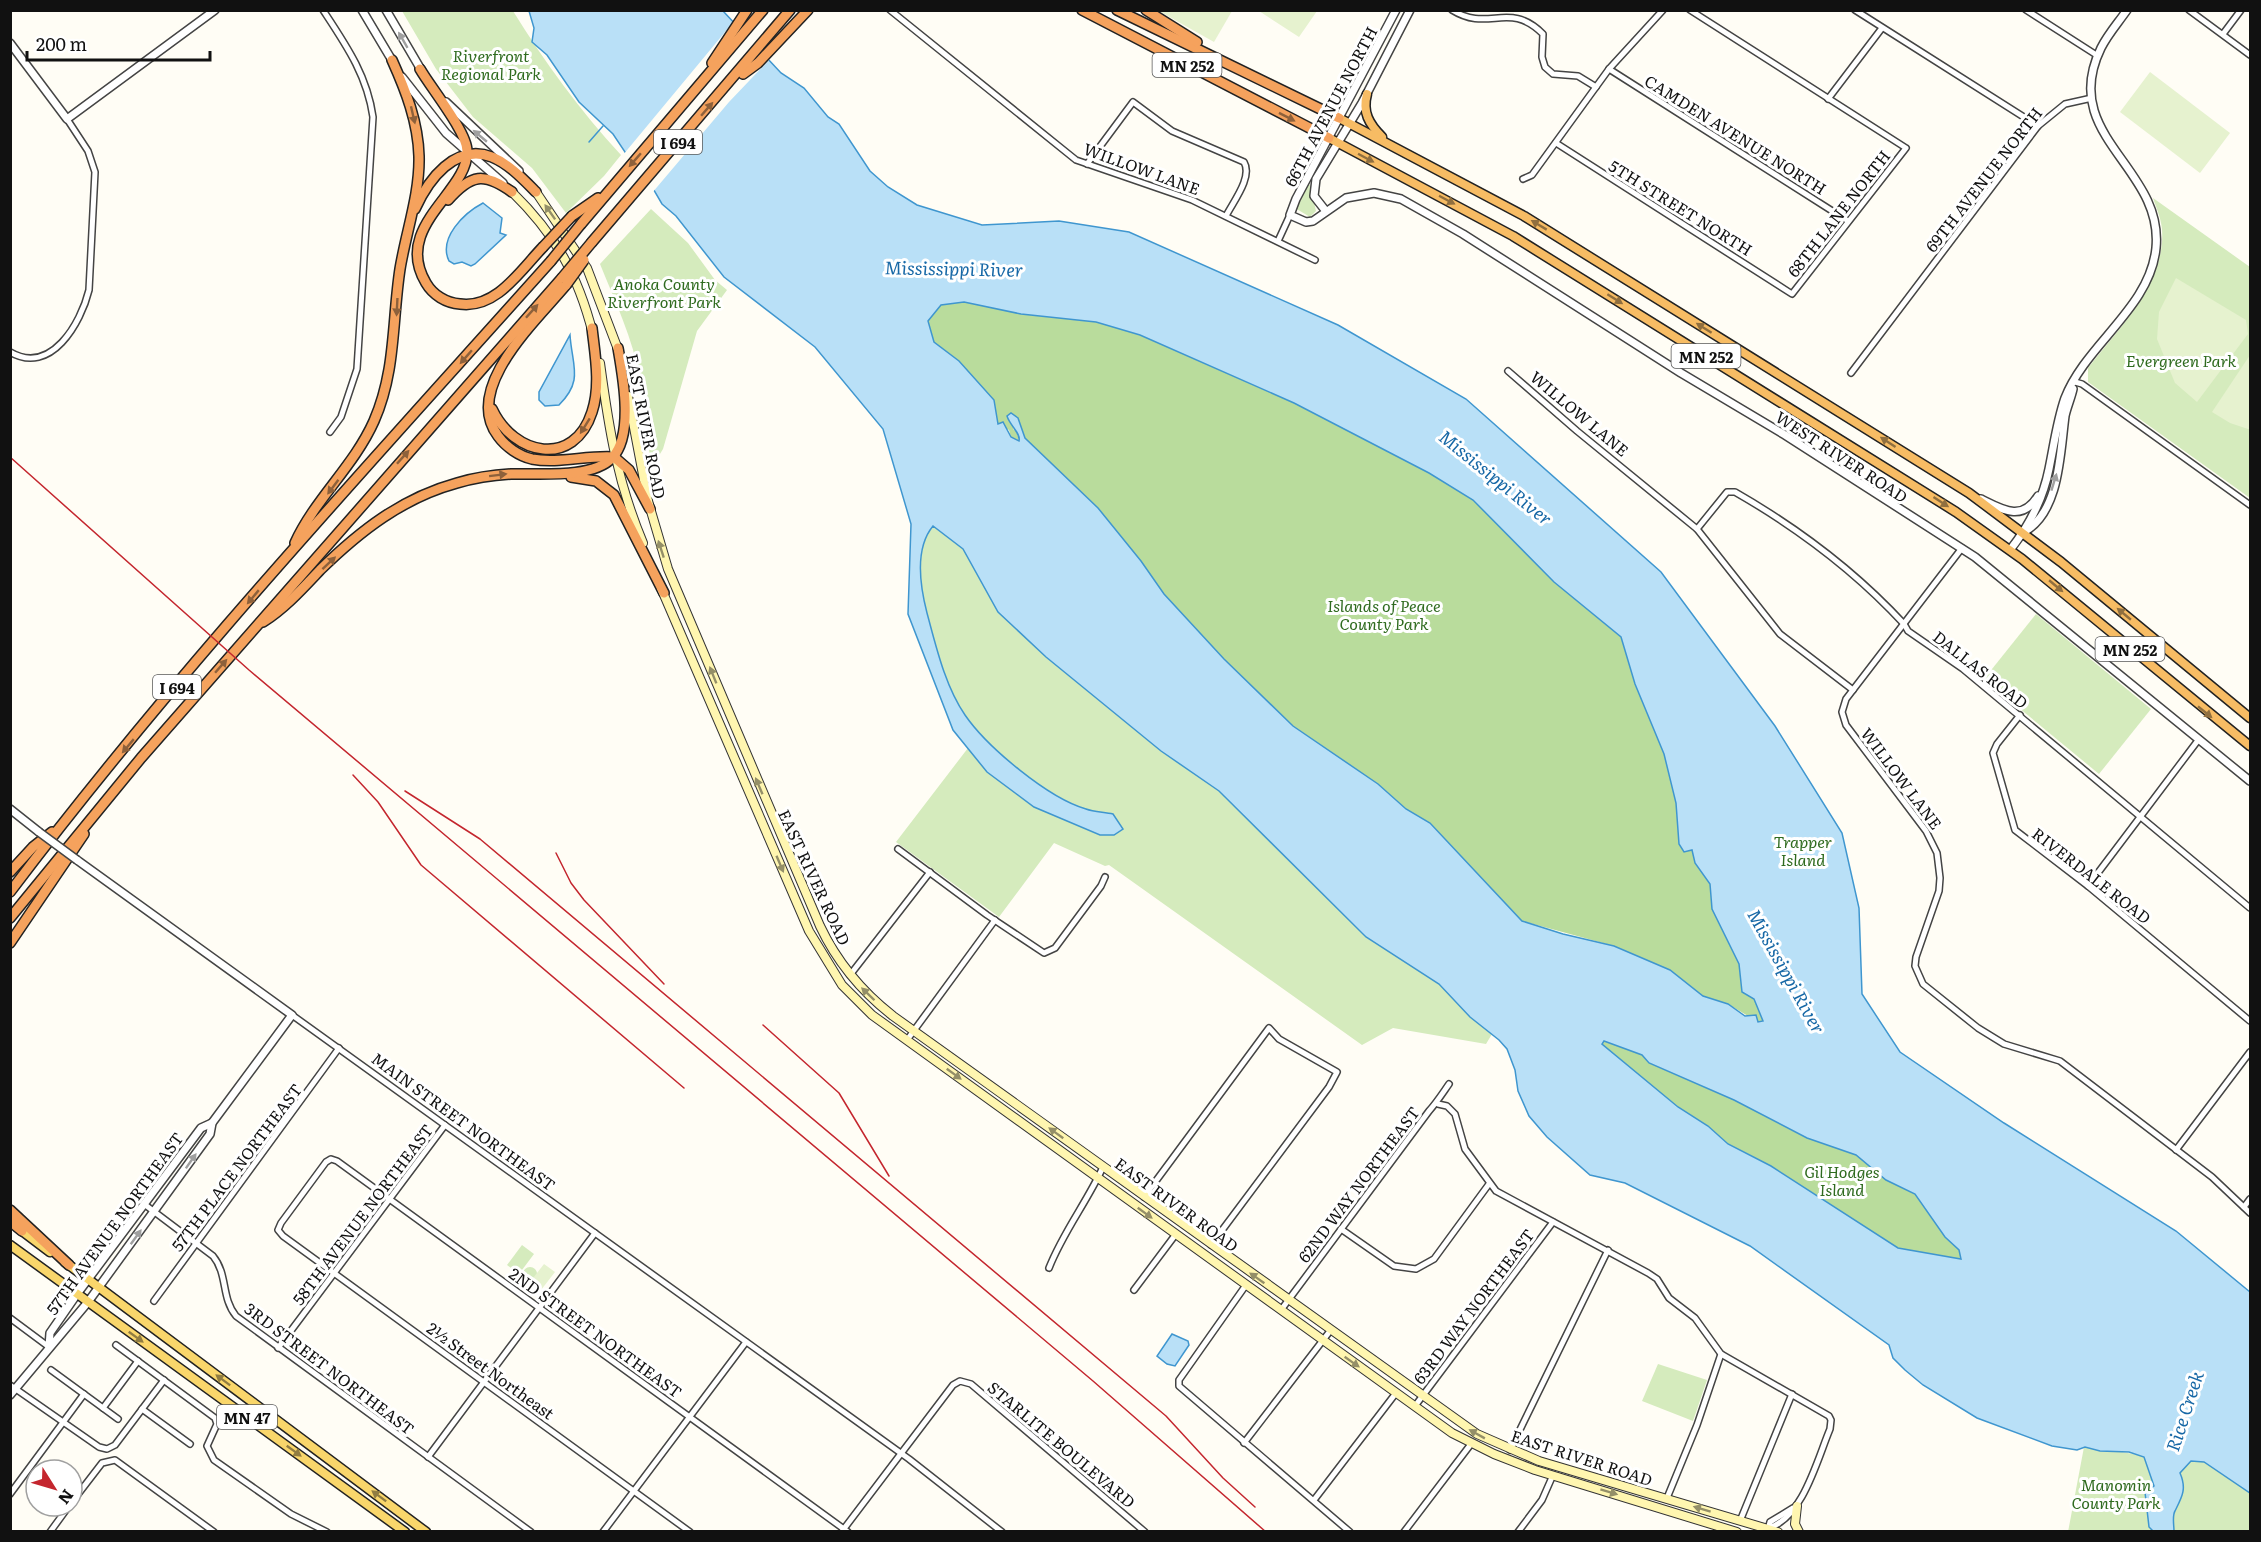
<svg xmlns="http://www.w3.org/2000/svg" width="2261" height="1542" font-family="Literata,serif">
<rect width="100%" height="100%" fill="#fffdf5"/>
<g fill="#d5ebbd">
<path d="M402,11H513C544,61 580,111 621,155L604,176L566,213L532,168L473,117L436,69Z"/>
<path d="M1307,184L1310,185L1316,211L1310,217L1295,208Z"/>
<path d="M2153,198L2250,267V498L2088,382V368C2119,328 2166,283 2162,229C2161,218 2156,207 2153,198Z"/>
<path d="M651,209L688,243L715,280L727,290L697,331L663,449L652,467C646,437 645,408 640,379C633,339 615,301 600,264Z"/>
<path d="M933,526L963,549L998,612L1046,657L1161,751L1219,791L1366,937L1439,984L1492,1034L1486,1044L1393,1028L1362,1045L1109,865L1105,866L1054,843L999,917L896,842L968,748L987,772L1034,807L1113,814C1104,812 1094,812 1086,809C1047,797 988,749 965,715C945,686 936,646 927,613C920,585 914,549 933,526Z"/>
<path d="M2036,614L2151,709L2099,774L1984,679Z"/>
<path d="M522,1245L534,1254L519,1274L507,1265Z"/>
<circle cx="530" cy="1274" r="7"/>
<path d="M1658,1364L1707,1380L1693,1421L1642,1401Z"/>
<path d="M2084,1447C2105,1452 2124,1450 2144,1457L2149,1472L2184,1466L2191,1461L2204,1462L2250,1493V1531L2068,1532Z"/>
</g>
<g fill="#b9dc9c">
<path d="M964,302L1021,314L1096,322L1140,335L1294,403L1429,473L1473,500L1554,582L1621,637L1635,684L1664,754L1676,803L1679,844L1692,849L1695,863L1710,884L1712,909L1739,964L1742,992L1754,999L1763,1021L1758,1022L1728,1004L1703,996L1670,970L1614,946L1522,921L1430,823L1406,809L1378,784L1293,726L1224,659L1164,594L1141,561L1098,508L1025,438L1017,418L1013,429L1017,432L1019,441L1011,437L1009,430L997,424L959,361L934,342L928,321L941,305Z"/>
<path d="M1604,1041L1642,1055L1649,1063L1734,1100L1807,1138L1856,1155L1886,1180L1915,1194L1945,1237L1959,1250L1961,1259L1898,1248L1771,1166L1728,1144L1708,1126L1678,1107L1601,1044Z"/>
</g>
<g fill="#e6f2cf">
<path d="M1159,11H1232L1214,42Z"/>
<path d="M1259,11H1317L1299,37Z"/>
<path d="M2150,72L2230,133L2200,173L2120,112Z"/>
<path d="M2176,278L2246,320L2248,334L2197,402L2175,383L2157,339L2159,312Z"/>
<path d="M2250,355V429H2248L2230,423L2212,412Z"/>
<path d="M544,1264L555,1272L541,1290L530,1282Z"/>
</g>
<g fill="#b9e0f7" stroke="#3f96cf" stroke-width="1.5" fill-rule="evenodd">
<path d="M529,11H723L781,73L804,88L828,117L839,124L870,171L888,187L917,205L982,225L1059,221L1129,232L1338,325L1466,399L1661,572L1775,726L1842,833L1859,908L1862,994L1900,1052L2004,1123L2176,1231L2250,1292V1493L2204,1462L2191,1461L2180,1473C2187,1489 2182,1497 2175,1511C2172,1516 2174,1525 2174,1531H2153L2149,1527L2145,1492L2154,1486L2144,1457L2129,1452L2100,1451L2085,1447L2077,1450L2052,1446L1977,1418L1923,1385L1905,1370L1893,1358L1889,1345L1750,1246L1625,1183L1590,1175L1547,1137L1529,1116L1518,1091L1515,1070L1507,1049L1499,1040L1470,1017L1439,984L1366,937L1219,791L1161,751L1046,657L998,612L963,549L933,526C914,549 920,586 927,613C936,646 945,686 965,715C987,747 1048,798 1086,809C1094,812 1104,812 1113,814L1123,829L1114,835H1100L1034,807L987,772L953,730L908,614L911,524L883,429L815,347L724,277L676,216L662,204L644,173L635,167L613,134L579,102L547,55L532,42L534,28ZM964,302L1021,314L1096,322L1140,335L1294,403L1429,473L1473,500L1554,582L1621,637L1635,684L1664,754L1676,803L1679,844L1684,852L1692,850L1695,863L1710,884L1712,909L1739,964L1742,992L1754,999L1763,1021L1758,1022L1756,1015L1745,1016L1728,1004L1703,996L1670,970L1614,946L1563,934L1522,921L1430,823L1406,809L1378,784L1293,726L1224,659L1164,594L1141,561L1098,508L1025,438L1018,418L1011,413L1007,416C1010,426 1021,433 1019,441L1011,437L1003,422L998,424L994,400L959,361L934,342L928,321L941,305ZM1604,1041L1642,1055L1649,1063L1734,1100L1807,1138L1856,1155L1886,1180L1915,1194L1945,1237L1959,1250L1961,1259L1898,1248L1771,1166L1728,1144L1708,1126L1678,1107L1602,1044Z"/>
<path d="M483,203L502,218L500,233L506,235L475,264L471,266L462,262L454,264L449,261C438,238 464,213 483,203Z"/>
<path d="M570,335C572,366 584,380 559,405L545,406L539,400V392Z"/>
<path d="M1172,1334L1188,1341L1189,1345L1175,1366L1167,1364L1157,1356Z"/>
</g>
<path fill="#fffdf5" d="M735,20L771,58L729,102L652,193L642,175L633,169L623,155Z"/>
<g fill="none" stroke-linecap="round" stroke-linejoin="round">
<path stroke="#3f96cf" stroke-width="1.5" d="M589,142L603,126"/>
<defs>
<g id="minor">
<path d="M323,10C346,45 367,75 373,117L357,369L341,417L330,432"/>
<path d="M890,10L1076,160L1192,200L1315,260"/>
<path d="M1452,10C1489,33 1509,0 1543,34L1542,57L1545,67L1553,74L1578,76L1596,87"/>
<path d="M1855,10L2038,126"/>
<path d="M2026,10L2098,56"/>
<path d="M2189,10L2250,55"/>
<path d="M2223,34L2241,10"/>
<path d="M1609,69L1848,221"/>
<path d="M1828,99L1882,28"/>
<path d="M1556,143L1792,294L1906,148L1690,10"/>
<path d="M1087,164L1133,102L1172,131L1244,162C1253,177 1233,202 1226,216"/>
<path d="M1523,179L1532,175L1609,69L1663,10"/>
<path d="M1278,241L1290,215"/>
<path d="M10,352C51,376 81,323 89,290L95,172L88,151L67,119"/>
<path d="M1508,371L1577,431L1697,529L1780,634L1853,690"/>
<path d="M1851,373L2038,126L2065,104L2092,98"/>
<path d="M2075,382L2082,384L2250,505"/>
<path d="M1697,529L1727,492H1735C1796,527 1856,572 1904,624L1908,631L1963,669L2250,908"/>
<path d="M1962,548L1846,699L1842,712L1846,725L1926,831L1937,853L1940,878L1939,891L1916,957L1915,966L1923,984L1978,1028L2004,1044L2060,1061L2212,1177L2250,1213"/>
<path d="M2020,715L1997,744L1993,753L2015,830L2088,886L2250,1021"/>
<path d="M898,849L987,915L1044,953L1055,948L1101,886L1105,877"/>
<path d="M2088,886L2199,739"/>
<path d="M850,975L930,872"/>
<path d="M292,1015L909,1459L1002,1532"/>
<path d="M907,1040L995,920"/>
<path d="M1438,1104L1447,1106L1455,1114L1465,1149L1496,1191L1648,1273L1657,1279L1669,1298L1695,1318L1721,1354L1829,1416L1831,1420L1830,1429C1817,1460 1803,1517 1769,1528"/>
<path d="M2176,1150L2250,1052"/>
<path d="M1144,1197L1269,1028L1279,1039L1337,1072L1329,1087L1211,1245"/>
<path d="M144,1204L213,1256C228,1274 221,1298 236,1316L531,1532"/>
<path d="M2244,1207L2250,1199"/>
<path d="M1341,1229L1394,1266L1416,1269L1434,1259L1489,1184"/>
<path d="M1049,1268C1063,1232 1087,1202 1103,1167"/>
<path d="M1246,1285L1179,1380V1386L1350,1532"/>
<path d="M1134,1290L1176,1234"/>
<path d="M154,1301L339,1048"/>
<path d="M1281,1310L1429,1111C1437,1102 1442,1094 1449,1084"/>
<path d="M10,1318L49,1347"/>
<path d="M116,1345L215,1418L217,1424L207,1446L214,1460L291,1514L327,1532"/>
<path d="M278,1348L445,1125"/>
<path d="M51,1370L118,1419"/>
<path d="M10,1385L99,1447L107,1449L115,1445L164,1380"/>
<path d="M1415,1406L1553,1222"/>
<path d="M103,1408L138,1361"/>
<path d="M142,1409L190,1444"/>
<path d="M1244,1443L1330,1331"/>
<path d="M1510,1450L1608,1250"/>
<path d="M428,1457L595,1233"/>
<path d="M10,1494L84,1394"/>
<path d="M1667,1498L1697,1425L1721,1354"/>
<path d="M1314,1500L1396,1393"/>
<path d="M72,1502L102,1463L115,1460L214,1532"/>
<path d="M1740,1521L1792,1394"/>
<path d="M1768,1529L1770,1522L1793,1508"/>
<path d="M843,1530L953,1385L960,1381L971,1384L1145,1532"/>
<path d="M50,1532L69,1506"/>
<path d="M603,1532L746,1342"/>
<path d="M690,1532L283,1236L278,1230L281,1223L326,1162L331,1159L337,1161L848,1532"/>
<path d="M1404,1532L1471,1444"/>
<path d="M1518,1532L1542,1500L1553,1475"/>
</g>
<g id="tertiary">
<path d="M362,10L393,62"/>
<path d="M386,10L423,73"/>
<path d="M1396,10L1296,199L1290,215L1306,222L1313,221L1346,198L1374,193L1401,199L1463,234L1681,373L1785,435L1975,557L2250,781"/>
<path d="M10,43L67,119L215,10"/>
<path d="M402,77L446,133L503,183"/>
<path d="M446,102L519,171"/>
<path d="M1325,210L1314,196L1316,179L1362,103L1410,10"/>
<path d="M1981,499C2003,510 2022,522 2038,496"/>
<path d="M2024,532C2060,512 2060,453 2065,416C2067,407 2071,398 2073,389"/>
<path d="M2010,550C2029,526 2043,499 2049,469C2054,445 2057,421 2065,398C2086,344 2150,308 2156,248C2164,167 2058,136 2101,48C2108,34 2118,23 2127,10"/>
<path d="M10,809L39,832"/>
<path d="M49,1347L50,1333L77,1294L201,1128L212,1123"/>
<path d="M10,1395L88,1302L210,1134L212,1123L292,1015L77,860"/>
</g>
<g id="secondary">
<path d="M512,192C556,235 578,275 593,334"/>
<path d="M536,192L587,268L619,352"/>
<path d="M600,363C609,429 617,481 643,543"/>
<path d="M628,396L648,501L668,569L820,926C837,962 861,991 893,1016L1477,1434L1539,1461L1778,1532"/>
<path d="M661,588L809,931L842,985L872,1015L1452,1433L1494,1454L1535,1470L1737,1532"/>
<path d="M1797,1506L1795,1524L1799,1532"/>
</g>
<g id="primary">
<path d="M17,1227L50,1252"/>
<path d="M10,1245L405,1532"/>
<path d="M65,1262L426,1532"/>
</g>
<g id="trunk">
<path d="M1367,94C1362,112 1369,124 1382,137"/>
<path d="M1339,118L1524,216L1969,493L2061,562L2250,718"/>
<path d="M1329,138L1513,236L1956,512L2022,559L2250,746"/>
</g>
<g id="motorway">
<path d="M1082,10L1329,138"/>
<path d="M1117,10L1339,118"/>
<path d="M1146,10L1197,42"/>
<path d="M712,63L747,10"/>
<path d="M420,69C431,88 467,132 467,151C469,192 392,226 426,283C433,295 446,303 460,304C496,309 520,271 543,247"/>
<path d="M743,74L758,63L808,10"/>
<path d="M448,200C471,174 484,172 512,192"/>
<path d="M415,209C428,180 455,143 492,157C509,164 523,179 536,192"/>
<path d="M572,216L598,198"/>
<path d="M581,224L763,10"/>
<path d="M592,242L790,10"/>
<path d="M566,285C537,320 462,388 498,436C506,447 519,456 532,459C558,464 587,455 614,457L629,470L650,509"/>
<path d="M492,409C514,456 574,468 592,412C601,385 595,355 592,328"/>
<path d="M571,477L596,481L614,495L664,593"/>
<path d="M295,543C315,499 354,466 374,421C396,371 392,321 400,269C406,232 420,194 419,156C418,122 406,91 392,60"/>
<path d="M263,622C285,608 302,589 320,570C360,531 402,498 457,483C474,478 493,475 511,474C538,473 592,479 612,458C634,435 623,377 618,348"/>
<path d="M10,872L33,847L52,832"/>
<path d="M10,892C176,672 367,467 551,261"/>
<path d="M10,918L141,758L562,278"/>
<path d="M10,943L84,834"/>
<path d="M10,1210L69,1265"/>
<path d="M10,1221L22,1231"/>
</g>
</defs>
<use href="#minor" stroke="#444" stroke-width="8"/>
<use href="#tertiary" stroke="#444" stroke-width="10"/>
<use href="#secondary" stroke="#333" stroke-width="10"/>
<use href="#primary" stroke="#222" stroke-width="11"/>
<use href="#trunk" stroke="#222" stroke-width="11"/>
<use href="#motorway" stroke="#222" stroke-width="12"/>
<use href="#minor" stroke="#fff" stroke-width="5"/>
<use href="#tertiary" stroke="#fff" stroke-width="7"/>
<use href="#secondary" stroke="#fff6b0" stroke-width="8"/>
<use href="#primary" stroke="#f9d66b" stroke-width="8"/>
<use href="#trunk" stroke="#f7bc64" stroke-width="8"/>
<use href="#motorway" stroke="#f5a25d" stroke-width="9"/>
<g stroke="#c4262e" stroke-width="1.5">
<path d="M10,457L249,670L1093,1381L1266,1532"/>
<path d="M353,775L378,802L421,865L684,1088"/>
<path d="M405,791L480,839L1166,1416L1223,1478L1255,1507"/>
<path d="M556,853L571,883L584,900L664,984"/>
<path d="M763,1025L839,1093L889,1176"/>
</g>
<defs>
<path id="tertiary-bridge" d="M39,832L77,860"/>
<g id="motorway-bridge">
<path d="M543,247L572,216"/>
<path d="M551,261L581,224"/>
<path d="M562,278L592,242"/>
<path d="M566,285L584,260"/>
</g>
</defs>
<use href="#tertiary-bridge" stroke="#444" stroke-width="10" stroke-linecap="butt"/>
<use href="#motorway-bridge" stroke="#222" stroke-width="12" stroke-linecap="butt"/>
<use href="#tertiary-bridge" stroke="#fff" stroke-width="7"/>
<use href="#motorway-bridge" stroke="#f5a25d" stroke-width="9"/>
</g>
<defs><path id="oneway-solid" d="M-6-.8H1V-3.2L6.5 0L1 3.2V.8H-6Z" transform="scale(1.5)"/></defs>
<g fill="#a0a0a0">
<use href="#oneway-solid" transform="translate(403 40) rotate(-120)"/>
<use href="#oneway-solid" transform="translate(480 136) rotate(-140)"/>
<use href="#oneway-solid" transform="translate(2054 482) rotate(-73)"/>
<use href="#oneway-solid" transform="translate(191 1161) rotate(-55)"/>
<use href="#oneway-solid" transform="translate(136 1237) rotate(-54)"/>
</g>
<g fill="#8e613b">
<use href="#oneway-solid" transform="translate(707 109) rotate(-49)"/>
<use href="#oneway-solid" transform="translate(413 115) rotate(77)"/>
<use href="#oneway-solid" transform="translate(1287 117) rotate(27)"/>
<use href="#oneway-solid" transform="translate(635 160) rotate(131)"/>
<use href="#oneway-solid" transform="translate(397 307) rotate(93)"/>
<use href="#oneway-solid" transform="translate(532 311) rotate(-48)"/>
<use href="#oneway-solid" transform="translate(466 357) rotate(131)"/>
<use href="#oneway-solid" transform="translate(585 426) rotate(122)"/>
<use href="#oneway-solid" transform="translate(403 457) rotate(-48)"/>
<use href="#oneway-solid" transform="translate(498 475) rotate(-7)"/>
<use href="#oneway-solid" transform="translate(333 487) rotate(127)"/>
<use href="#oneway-solid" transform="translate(329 563) rotate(-43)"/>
<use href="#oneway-solid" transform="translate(253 597) rotate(130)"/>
<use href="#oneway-solid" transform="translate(221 666) rotate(-49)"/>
<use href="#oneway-solid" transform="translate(128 746) rotate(130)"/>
</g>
<g fill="#906f3f">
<use href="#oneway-solid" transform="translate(1366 158) rotate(28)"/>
<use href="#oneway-solid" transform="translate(1447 200) rotate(28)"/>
<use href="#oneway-solid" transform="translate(1539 225) rotate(-149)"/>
<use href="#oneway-solid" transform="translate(1615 299) rotate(32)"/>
<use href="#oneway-solid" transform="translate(1704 328) rotate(-148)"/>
<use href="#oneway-solid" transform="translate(1888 442) rotate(-147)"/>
<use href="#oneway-solid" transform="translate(1941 502) rotate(33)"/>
<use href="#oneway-solid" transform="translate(2056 586) rotate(40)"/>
<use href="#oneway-solid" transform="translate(2124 614) rotate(-140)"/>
<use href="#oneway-solid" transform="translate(2205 712) rotate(39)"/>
</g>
<g fill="#948f68">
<use href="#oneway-solid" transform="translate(550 212) rotate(-125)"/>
<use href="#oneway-solid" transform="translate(661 549) rotate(-108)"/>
<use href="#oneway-solid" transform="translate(713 675) rotate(-112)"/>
<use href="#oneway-solid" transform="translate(759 786) rotate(-113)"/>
<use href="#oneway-solid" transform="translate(780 864) rotate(67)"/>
<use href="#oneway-solid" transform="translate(868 994) rotate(-136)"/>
<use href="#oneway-solid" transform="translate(954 1074) rotate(36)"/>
<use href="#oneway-solid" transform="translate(1056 1133) rotate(-144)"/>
<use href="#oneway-solid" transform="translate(1145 1213) rotate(36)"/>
<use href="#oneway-solid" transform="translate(1257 1278) rotate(-145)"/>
<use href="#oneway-solid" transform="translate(1352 1362) rotate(35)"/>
<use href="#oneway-solid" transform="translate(1477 1434) rotate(-151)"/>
<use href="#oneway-solid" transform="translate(1609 1492) rotate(17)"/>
<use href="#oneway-solid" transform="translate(1702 1509) rotate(-163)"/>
</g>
<g fill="#917d42">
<use href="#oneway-solid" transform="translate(136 1337) rotate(36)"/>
<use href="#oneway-solid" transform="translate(223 1380) rotate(-143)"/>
<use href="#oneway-solid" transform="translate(294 1451) rotate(36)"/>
<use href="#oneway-solid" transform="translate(379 1496) rotate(-143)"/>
</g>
<g text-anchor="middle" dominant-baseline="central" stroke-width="6" stroke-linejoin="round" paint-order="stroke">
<g fill="#fff" stroke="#585858" stroke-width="1.5">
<rect x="1152.5" y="53" width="69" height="24" rx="4.5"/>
<rect x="654" y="130" width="48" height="24" rx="4.5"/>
<rect x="1671.5" y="344" width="69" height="24" rx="4.5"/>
<rect x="2095.5" y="637" width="69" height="24" rx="4.5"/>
<rect x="153" y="675" width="48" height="24" rx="4.5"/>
<rect x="217" y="1405" width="60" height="24" rx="4.5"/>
</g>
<g font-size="15" font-weight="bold" fill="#111">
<text x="1187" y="65">MN 252</text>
<text x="678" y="142">I 694</text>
<text x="1706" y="356">MN 252</text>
<text x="2130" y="649">MN 252</text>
<text x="177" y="687">I 694</text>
<text x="247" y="1417">MN 47</text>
</g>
<g font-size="16" font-style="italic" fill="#2f6b1f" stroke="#fff">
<text x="491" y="55">Riverfront<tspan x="491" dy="18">Regional Park</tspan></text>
<text x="664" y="283">Anoka County<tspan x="664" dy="18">Riverfront Park</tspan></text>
<text x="2181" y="360">Evergreen Park</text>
<text x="1384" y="605">Islands of Peace<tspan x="1384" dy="18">County Park</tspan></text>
<text x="1803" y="841">Trapper<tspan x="1803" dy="18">Island</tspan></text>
<text x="1842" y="1171">Gil Hodges<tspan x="1842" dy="18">Island</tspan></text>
<text x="2116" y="1484">Manomin<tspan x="2116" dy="18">County Park</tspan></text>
</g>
<g font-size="16" fill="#111" stroke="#fff">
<text transform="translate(1330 106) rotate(-62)">66TH AVENUE NORTH</text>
<text transform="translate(1736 134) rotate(32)">CAMDEN AVENUE NORTH</text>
<text transform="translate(1142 168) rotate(20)">WILLOW LANE</text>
<text transform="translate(1983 179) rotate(-52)">69TH AVENUE NORTH</text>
<text transform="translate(1681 207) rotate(32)">5TH STREET NORTH</text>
<text transform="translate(1838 213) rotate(-52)">68TH LANE NORTH</text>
<text transform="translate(1580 413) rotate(40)">WILLOW LANE</text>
<text transform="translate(647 426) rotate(79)">EAST RIVER ROAD</text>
<text transform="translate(1842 456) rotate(33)">WEST RIVER ROAD</text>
<text transform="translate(1981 669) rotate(38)">DALLAS ROAD</text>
<text transform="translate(1902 778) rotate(53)">WILLOW LANE</text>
<text transform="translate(2092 875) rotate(38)">RIVERDALE ROAD</text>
<text transform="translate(815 877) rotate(65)">EAST RIVER ROAD</text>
<text transform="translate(464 1121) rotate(36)">MAIN STREET NORTHEAST</text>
<text transform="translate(236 1167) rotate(-53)">57TH PLACE NORTHEAST</text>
<text transform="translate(1358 1184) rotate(-53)">62ND WAY NORTHEAST</text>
<text transform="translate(1177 1204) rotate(36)">EAST RIVER ROAD</text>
<text transform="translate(362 1214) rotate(-53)">58TH AVENUE NORTHEAST</text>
<text transform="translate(114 1223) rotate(-54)">57TH AVENUE NORTHEAST</text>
<text transform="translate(1473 1306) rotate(-53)">63RD WAY NORTHEAST</text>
<text transform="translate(596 1332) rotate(36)">2ND STREET NORTHEAST</text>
<text transform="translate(330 1368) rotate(37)">3RD STREET NORTHEAST</text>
<text transform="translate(491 1370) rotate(36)">2½ Street Northeast</text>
<text transform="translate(1062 1444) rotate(40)">STARLITE BOULEVARD</text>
<text transform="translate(1582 1457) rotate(18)">EAST RIVER ROAD</text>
</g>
<g font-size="18" font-style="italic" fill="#1768a6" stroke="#fff">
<text transform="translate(954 268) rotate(1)">Mississippi River</text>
<text transform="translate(1496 477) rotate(39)">Mississippi River</text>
<text transform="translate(1787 971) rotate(61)">Mississippi River</text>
<text transform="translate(2184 1411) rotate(-72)">Rice Creek</text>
</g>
</g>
<rect width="2261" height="1542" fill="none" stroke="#111111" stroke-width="24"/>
<g transform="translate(54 1488) rotate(127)"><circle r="28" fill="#ffffff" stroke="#a0a0a0" stroke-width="1.5"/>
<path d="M0-4.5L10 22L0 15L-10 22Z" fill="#c4262e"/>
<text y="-9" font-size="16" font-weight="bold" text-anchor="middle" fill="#111111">N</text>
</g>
<path d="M27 51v9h183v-9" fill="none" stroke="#111111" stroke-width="3"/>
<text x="36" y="51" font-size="18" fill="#111111" stroke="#ffffff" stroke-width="4.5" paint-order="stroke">200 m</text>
</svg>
